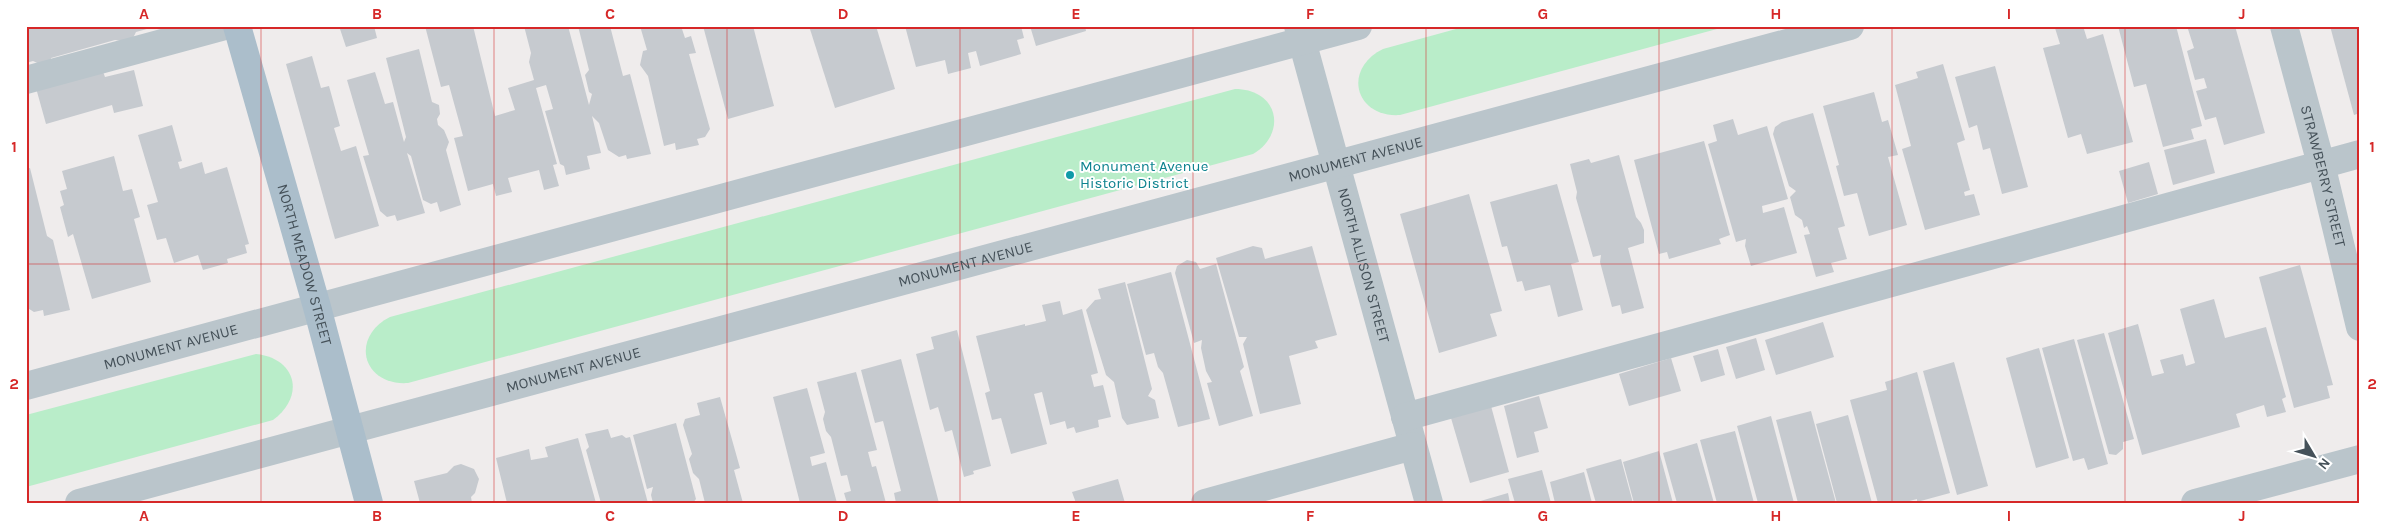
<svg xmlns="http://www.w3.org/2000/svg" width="2386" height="529" font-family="Karla,sans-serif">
<rect width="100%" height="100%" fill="#efecec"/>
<g fill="#b9edc9">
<path d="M1467,26H1728L1400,115C1355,118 1342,69 1383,49Z"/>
<path d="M1235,89C1278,89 1288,133 1253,154L408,383C362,386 350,337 390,317Z"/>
<path d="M256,354C296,358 306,396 273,420L26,487V415Z"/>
</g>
<g fill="#c6cacf">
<path d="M26,26H154V27L136,32L131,42L115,40L51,58L50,63L42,65L33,61L26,63Z"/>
<path d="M339,26H374L377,38L346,47Z"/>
<path d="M425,26H473L495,116L515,110L508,88L534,80L529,62L531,53L524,26H568L589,105L592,94L589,92L585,75L589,70L578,26H610L623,76L630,74L651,154L627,159L626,155L619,157L608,150L599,123L592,116L601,153L587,156L590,169L566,175L564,166L560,164L545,111L553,109L546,85L536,88L557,164L553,165L559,186L544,190L539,170L508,178L512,192L496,196L493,184L468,191L454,138L463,136L449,85L441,87Z"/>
<path d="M640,26H681L685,38L691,36L696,53L689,54L710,129L705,137L697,139L699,145L676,150L675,143L664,146L648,76L640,65L643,51L647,50Z"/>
<path d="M703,26H753L774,106L728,119Z"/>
<path d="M809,26H876L895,89L835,108Z"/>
<path d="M905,26H1021L1024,38L1017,40L1021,54L980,66L976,51L968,53L971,68L948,74L945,60L916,67Z"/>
<path d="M1030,26H1085L1086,31L1036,46Z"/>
<path d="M2061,26H2083L2087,39L2103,34L2133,142L2087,154L2081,134L2068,138L2043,48L2060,44L2055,28Z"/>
<path d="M2118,26H2176L2202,126L2191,129L2194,139L2163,147L2146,84L2134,87Z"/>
<path d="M2187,26H2235L2265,133L2224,145L2216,117L2205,120L2196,91L2207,88L2204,78L2195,80L2187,51L2194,48Z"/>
<path d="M2330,26H2360V113L2354,115Z"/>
<path d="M419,49L432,102L439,105L440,114L437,119L438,125L444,130L449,142L446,150L461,205L440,212L437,202L431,204L423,200L411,156L407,153L425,213L397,221L395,215L387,217L380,211L363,156L369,155L347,80L375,72L385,104L393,102L404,142L406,137L386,58Z"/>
<path d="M312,56L321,88L329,86L340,126L334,128L341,151L356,146L379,226L335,239L286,64Z"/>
<path d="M1943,64L1965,140L1957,143L1970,190L1964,192L1965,196L1974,194L1980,215L1925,230L1902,149L1911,146L1895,85L1918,78L1916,72Z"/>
<path d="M1995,66L2028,187L2002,194L1990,148L1983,150L1977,125L1969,128L1955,77Z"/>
<path d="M102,69L105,77L134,70L143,106L114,113L112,105L46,124L36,88Z"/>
<path d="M1874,92L1882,122L1888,120L1898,155L1888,157L1907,225L1869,236L1857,193L1844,196L1836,166L1839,165L1823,106Z"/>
<path d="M1813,113L1845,226L1838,228L1847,259L1831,263L1834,272L1816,277L1804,235L1810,234L1807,226L1804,228L1802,220L1795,215L1790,197L1796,191L1789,186L1773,134L1775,127L1782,122Z"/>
<path d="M1733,119L1738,135L1767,126L1788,199L1762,206L1763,213L1784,207L1797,253L1751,266L1745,246L1746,239L1736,242L1708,144L1717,141L1713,125Z"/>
<path d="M172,125L182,161L178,162L180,169L202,162L205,174L227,167L249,244L245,245L247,253L227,259L228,263L203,270L198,255L174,263L166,238L157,240L147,205L158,202L138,135Z"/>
<path d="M2206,139L2215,173L2173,185L2164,150Z"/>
<path d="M1704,141L1730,235L1719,239L1721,244L1669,259L1667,252L1659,254L1634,160Z"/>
<path d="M1619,155L1636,217L1641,223L1644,230V243L1628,248L1644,308L1622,314L1620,305L1612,307L1600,262L1601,255L1593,257L1576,198L1577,192L1570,164L1589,159L1591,163Z"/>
<path d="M114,156L123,191L132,189L140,217L134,219L151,282L92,299L73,234L68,237L60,207L64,205L60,191L67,189L62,171Z"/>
<path d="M2149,162L2158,194L2128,203L2119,171Z"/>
<path d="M30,168L47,236L53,240L70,310L44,316L43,310L34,312L26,307V169Z"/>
<path d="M1557,184L1579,262L1571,264L1583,310L1558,317L1550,285L1525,291L1522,281L1517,282L1507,246L1502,247L1490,202Z"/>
<path d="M1469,194L1502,311L1490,314L1497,336L1439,353L1400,214Z"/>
<path d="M1253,246L1262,248L1265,259L1312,246L1337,335L1315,341L1318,348L1289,356L1301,404L1260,414L1243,344L1247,337H1239L1216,258Z"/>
<path d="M1187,260L1196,262L1200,269L1216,264L1244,367L1240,371L1253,416L1219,426L1207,383L1212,382L1206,371L1201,348L1202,340L1194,343L1175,273L1177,266Z"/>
<path d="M2300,265L2333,385L2327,386L2330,398L2294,408L2259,277Z"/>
<path d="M1171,272L1210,419L1178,427L1163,373L1158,367L1154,353L1146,355L1127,284Z"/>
<path d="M1125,282L1152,389L1148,396L1155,400L1159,418L1127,425L1122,418L1114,382L1106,375L1086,310L1095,300L1101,299L1098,289Z"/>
<path d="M2214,299L2225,338L2266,327L2286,397L2282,399L2286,412L2267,417L2264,405L2245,411L2236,414L2240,427L2142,455L2108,333L2138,324L2152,376L2164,373L2160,360L2183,354L2186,366L2195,363L2180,309Z"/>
<path d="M1060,301L1063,315L1082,309L1098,373L1091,375L1094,387L1103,385L1111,417L1098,420L1099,427L1076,433L1074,427L1067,429L1065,421L1050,425L1042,392L1034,394L1047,444L1011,454L1001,418L992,420L985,393L990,391L976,336L1025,324V326L1046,321L1042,305Z"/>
<path d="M1823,322L1834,357L1776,375L1765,340Z"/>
<path d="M957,330L991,466L973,471L974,474L964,477L952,430L945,432L938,407L930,410L916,354L934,349L931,337Z"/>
<path d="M2104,333L2134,439L2123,442V449L2116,455L2109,454L2077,340Z"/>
<path d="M1756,338L1765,370L1736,379L1726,347Z"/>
<path d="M2074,339L2108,464L2088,470L2084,458L2073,461L2042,348Z"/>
<path d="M2039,348L2069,458L2036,468L2006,358Z"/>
<path d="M1718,349L1725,375L1701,382L1693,356Z"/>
<path d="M1671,358L1681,391L1629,406L1619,374Z"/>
<path d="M901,359L939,503H896L894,493L901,491L883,421L875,423L861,370Z"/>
<path d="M1954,362L1988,486L1957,495L1923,371Z"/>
<path d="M856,372L877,450L868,452L872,467L876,466L886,503H847L844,493L851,491L847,475L841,476L831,437L826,431L823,419L825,412L817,382Z"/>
<path d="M1917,372L1950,493L1917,502V499L1902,503H1878L1850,400L1887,390L1885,382Z"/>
<path d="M807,388L825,453L810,457L812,466L826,462L837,503H800L773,397Z"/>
<path d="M1539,396L1548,428L1534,432L1539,452L1517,458L1504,406Z"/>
<path d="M720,397L740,468L734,470L743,503H705L699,479L693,473L689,459L692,454L683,425L685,419L700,415L697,403Z"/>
<path d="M1491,406L1509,472L1470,483L1451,418Z"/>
<path d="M1811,411L1836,503H1798L1776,420Z"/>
<path d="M1848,415L1872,503H1837L1816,424Z"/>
<path d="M1771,416L1794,503H1758L1737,426Z"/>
<path d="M676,423L696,499L693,503H653L651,495L653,487L647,489L633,435Z"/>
<path d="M608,429L611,438L622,435L626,438L630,437L648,503H601L586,450L589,447L585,434Z"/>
<path d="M1735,431L1754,503H1717L1700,440Z"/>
<path d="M578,438L596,503H507L496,458L529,449L531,460L548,457L545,447Z"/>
<path d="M1697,443L1714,503H1677L1663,453Z"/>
<path d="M1659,451L1673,503H1634L1623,462Z"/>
<path d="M1621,459L1633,503H1596L1586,469Z"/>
<path d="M461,464L474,469L479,479L475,493L471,497L472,503H420L414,481L447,473L454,466Z"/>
<path d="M1542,470L1551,503H1515L1508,479Z"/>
<path d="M1584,472L1592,503H1555L1550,482Z"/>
<path d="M1118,479L1125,503H1076L1072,492Z"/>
<path d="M1508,493L1510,503H1477V502Z"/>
</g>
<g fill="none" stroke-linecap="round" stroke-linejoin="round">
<g stroke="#bac5cb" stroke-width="28">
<path id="s1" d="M1298,26L1429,503"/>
<path id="s2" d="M2284,26L2321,164L2360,327"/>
<path d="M26,80L225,26"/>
<path id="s3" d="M26,386L1358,26"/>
<path d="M1405,417L2360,154"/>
<path id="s4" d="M79,503L1850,26"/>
<path d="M1205,503L1413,446"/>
<path d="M2195,503L2360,459"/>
</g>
<path stroke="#abbecb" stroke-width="28" id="s5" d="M237,26L317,307L369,503"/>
</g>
<path fill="none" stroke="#d62828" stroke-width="1" stroke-opacity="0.55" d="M261,26V503M494,26V503M727,26V503M960,26V503M1193,26V503M1426,26V503M1659,26V503M1892,26V503M2125,26V503M26,264H2360"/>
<circle fill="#0f9aa8" stroke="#fff" stroke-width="2" cx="1070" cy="175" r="5"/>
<g text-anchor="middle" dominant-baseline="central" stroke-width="4" stroke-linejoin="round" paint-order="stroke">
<g font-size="15" fill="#455159" stroke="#fff">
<text stroke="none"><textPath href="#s4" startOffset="1322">MONUMENT AVENUE</textPath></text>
<text stroke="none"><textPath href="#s2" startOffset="155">STRAWBERRY STREET</textPath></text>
<text stroke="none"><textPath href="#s5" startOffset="248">NORTH MEADOW STREET</textPath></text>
<text stroke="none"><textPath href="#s4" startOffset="918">MONUMENT AVENUE</textPath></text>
<text stroke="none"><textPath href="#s1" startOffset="248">NORTH ALLISON STREET</textPath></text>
<text stroke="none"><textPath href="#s3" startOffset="150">MONUMENT AVENUE</textPath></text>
<text stroke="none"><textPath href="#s4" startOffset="512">MONUMENT AVENUE</textPath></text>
</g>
<g font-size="15" fill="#0d838f" stroke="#fff" text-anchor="start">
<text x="1080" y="166">Monument Avenue<tspan x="1080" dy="17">Historic District</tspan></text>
</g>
</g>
<rect width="2386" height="529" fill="none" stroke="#ffffff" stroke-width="55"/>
<g transform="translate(2314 456) rotate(128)" stroke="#ffffff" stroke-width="4" paint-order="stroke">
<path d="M0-4L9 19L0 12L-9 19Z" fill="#455159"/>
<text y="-8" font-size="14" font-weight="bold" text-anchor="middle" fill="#455159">N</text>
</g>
<rect x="28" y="28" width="2330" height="474" fill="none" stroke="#d62828" stroke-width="2"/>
<g font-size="16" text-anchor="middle" font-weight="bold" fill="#d62828">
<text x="144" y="19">A</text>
<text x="377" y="19">B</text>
<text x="610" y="19">C</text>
<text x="843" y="19">D</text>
<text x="1076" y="19">E</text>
<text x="1310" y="19">F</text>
<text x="1543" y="19">G</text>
<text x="1776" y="19">H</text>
<text x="2009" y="19">I</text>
<text x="2242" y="19">J</text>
<text x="14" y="152">1</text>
<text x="2372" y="152">1</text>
<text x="14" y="389">2</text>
<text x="2372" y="389">2</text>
<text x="144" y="521">A</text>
<text x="377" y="521">B</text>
<text x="610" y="521">C</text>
<text x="843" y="521">D</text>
<text x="1076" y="521">E</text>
<text x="1310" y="521">F</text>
<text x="1543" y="521">G</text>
<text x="1776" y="521">H</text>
<text x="2009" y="521">I</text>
<text x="2242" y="521">J</text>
</g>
</svg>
